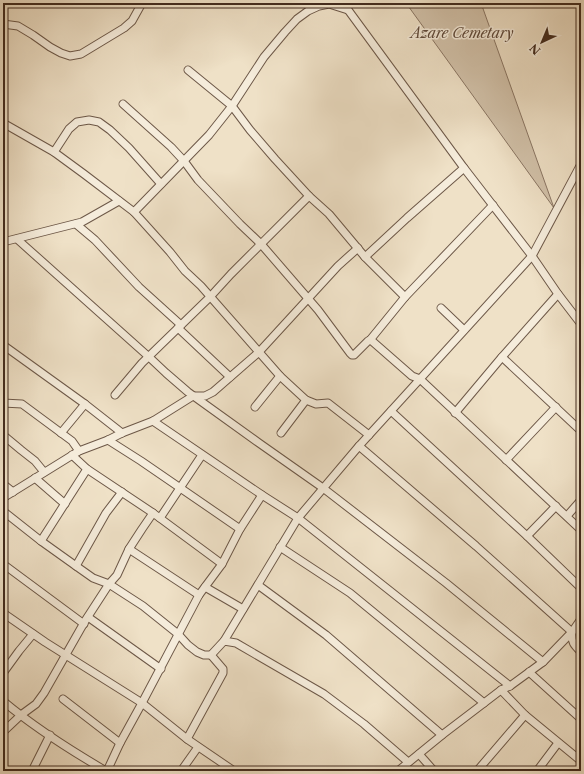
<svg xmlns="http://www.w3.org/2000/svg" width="584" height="774" font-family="'Libre Caslon Text',serif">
<rect width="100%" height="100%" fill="#efe1c7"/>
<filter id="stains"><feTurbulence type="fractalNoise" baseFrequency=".005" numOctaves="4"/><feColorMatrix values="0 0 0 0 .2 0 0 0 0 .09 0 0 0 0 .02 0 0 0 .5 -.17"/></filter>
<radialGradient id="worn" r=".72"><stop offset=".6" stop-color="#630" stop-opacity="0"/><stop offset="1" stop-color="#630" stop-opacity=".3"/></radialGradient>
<path fill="#d2c2aa" stroke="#8a7664" d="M406,3H481L554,208Z"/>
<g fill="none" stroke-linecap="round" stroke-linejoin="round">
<defs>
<g id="minor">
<path d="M343,3L464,168L532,256L558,294L581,324"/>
<path d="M3,24L18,26L33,35L50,47L61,53L70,56L81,54L124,28L132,21L142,3"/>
<path d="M188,70L232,106L250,130L275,159L309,196L329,214L365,257L405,297"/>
<path d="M123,104L171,147L184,161L198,180L240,224L261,244L318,310L350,353L352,355H354L368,341L370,340L372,341L412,376L420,379L581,530"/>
<path d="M3,123L54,152L84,174L134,212L170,252L185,271L201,286L280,376L306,400L316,404L328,403L369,435"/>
<path d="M54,152L69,129L77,122L89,120L99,122L110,130L129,148L161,184"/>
<path d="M134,212L209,135L232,106L264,57L285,32L297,19L308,11L319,6L329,4L348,10"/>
<path d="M76,224L95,240L139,287L181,325"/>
<path d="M17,239L149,357L166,373L188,392L259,443L323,488L446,583L543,662"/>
<path d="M3,242L82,222L119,201"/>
<path d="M365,257L407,218L464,168"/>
<path d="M441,308L464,330"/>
<path d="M178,328L230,377"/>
<path d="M370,340L405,297L493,205"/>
<path d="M3,345L85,404L122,433"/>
<path d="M502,357L581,431"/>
<path d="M115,395L142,363L210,297L231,274L309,196"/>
<path d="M3,403L22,404L72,441L79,451"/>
<path d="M255,407L280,376"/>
<path d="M391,411L527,536L581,588"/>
<path d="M455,413L502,357L558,294"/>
<path d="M153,421L262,495L298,518L375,579L510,686"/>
<path d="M61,433L85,404"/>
<path d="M281,433L306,400"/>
<path d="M3,435L21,450L35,461L44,472"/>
<path d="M108,440L141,461L240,529"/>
<path d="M359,446L476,546L572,632"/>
<path d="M72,455L87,469L153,513L222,564"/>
<path d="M506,460L556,407"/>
<path d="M35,478L65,504"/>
<path d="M3,484L13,492"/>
<path d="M3,498L79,451L108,440L122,433L153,421L193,396H205L213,392L259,352L338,266L358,248"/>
<path d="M3,511L41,541L76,566L93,578L109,584L143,606L178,634L188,645L197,652L204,655H211L224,641L236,643L324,694L364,724L408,762"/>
<path d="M567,516L581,500"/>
<path d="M160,518L202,455"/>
<path d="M527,536L556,506"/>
<path d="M41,541L87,469"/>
<path d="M280,547L350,593L484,703"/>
<path d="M129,549L199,595"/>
<path d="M3,564L84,624"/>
<path d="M76,566L106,513L122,492"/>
<path d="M258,585L326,635L442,735"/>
<path d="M205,587L243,609"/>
<path d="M3,613L45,642L142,703L187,739L234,771"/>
<path d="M88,617L161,669"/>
<path d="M572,632C571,642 574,645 581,652"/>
<path d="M224,641L298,518L359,446L532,256L581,164"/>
<path d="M529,672L581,719"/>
<path d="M3,673L19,651L33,634"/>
<path d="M501,690L525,715L581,761"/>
<path d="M63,699L120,743"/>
<path d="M3,701C35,728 70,750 106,771"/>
<path d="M3,732L21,715L36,704L44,693L85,621L109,584L117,575L129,549L142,529L153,513"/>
<path d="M187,739L223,673V669L211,655"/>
<path d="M419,754L434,771"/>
<path d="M32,771L50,735"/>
<path d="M107,771L120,743L142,703L199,595L222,564L240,529L262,495"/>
<path d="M181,771L198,747"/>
<path d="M398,771L442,735L484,703L501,690L510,686L543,662L572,632L581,619"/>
<path d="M477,771L525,715"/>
<path d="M537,771L558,743"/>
</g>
</defs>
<use href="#minor" stroke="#6d5848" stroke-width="9"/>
<use href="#minor" stroke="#f5ecdb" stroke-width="7"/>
</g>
<g text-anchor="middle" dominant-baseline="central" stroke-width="3" stroke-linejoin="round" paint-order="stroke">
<g font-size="14" font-style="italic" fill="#5f493a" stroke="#f5ecdb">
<text x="462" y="33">Azare Cemetary</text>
</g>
</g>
<rect width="584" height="774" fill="none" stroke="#efe1c7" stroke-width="16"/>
<rect x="4" y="4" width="576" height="766" fill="none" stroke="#422b1e" stroke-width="2"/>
<rect x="8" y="8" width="568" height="758" fill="none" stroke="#422b1e"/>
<g transform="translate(542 42) rotate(224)" stroke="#f5ecdb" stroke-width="3" paint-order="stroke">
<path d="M0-3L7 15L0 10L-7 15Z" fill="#422b1e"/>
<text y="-6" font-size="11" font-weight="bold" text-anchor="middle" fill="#422b1e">N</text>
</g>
<rect width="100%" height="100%" filter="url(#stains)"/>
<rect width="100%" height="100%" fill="url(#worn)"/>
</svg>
